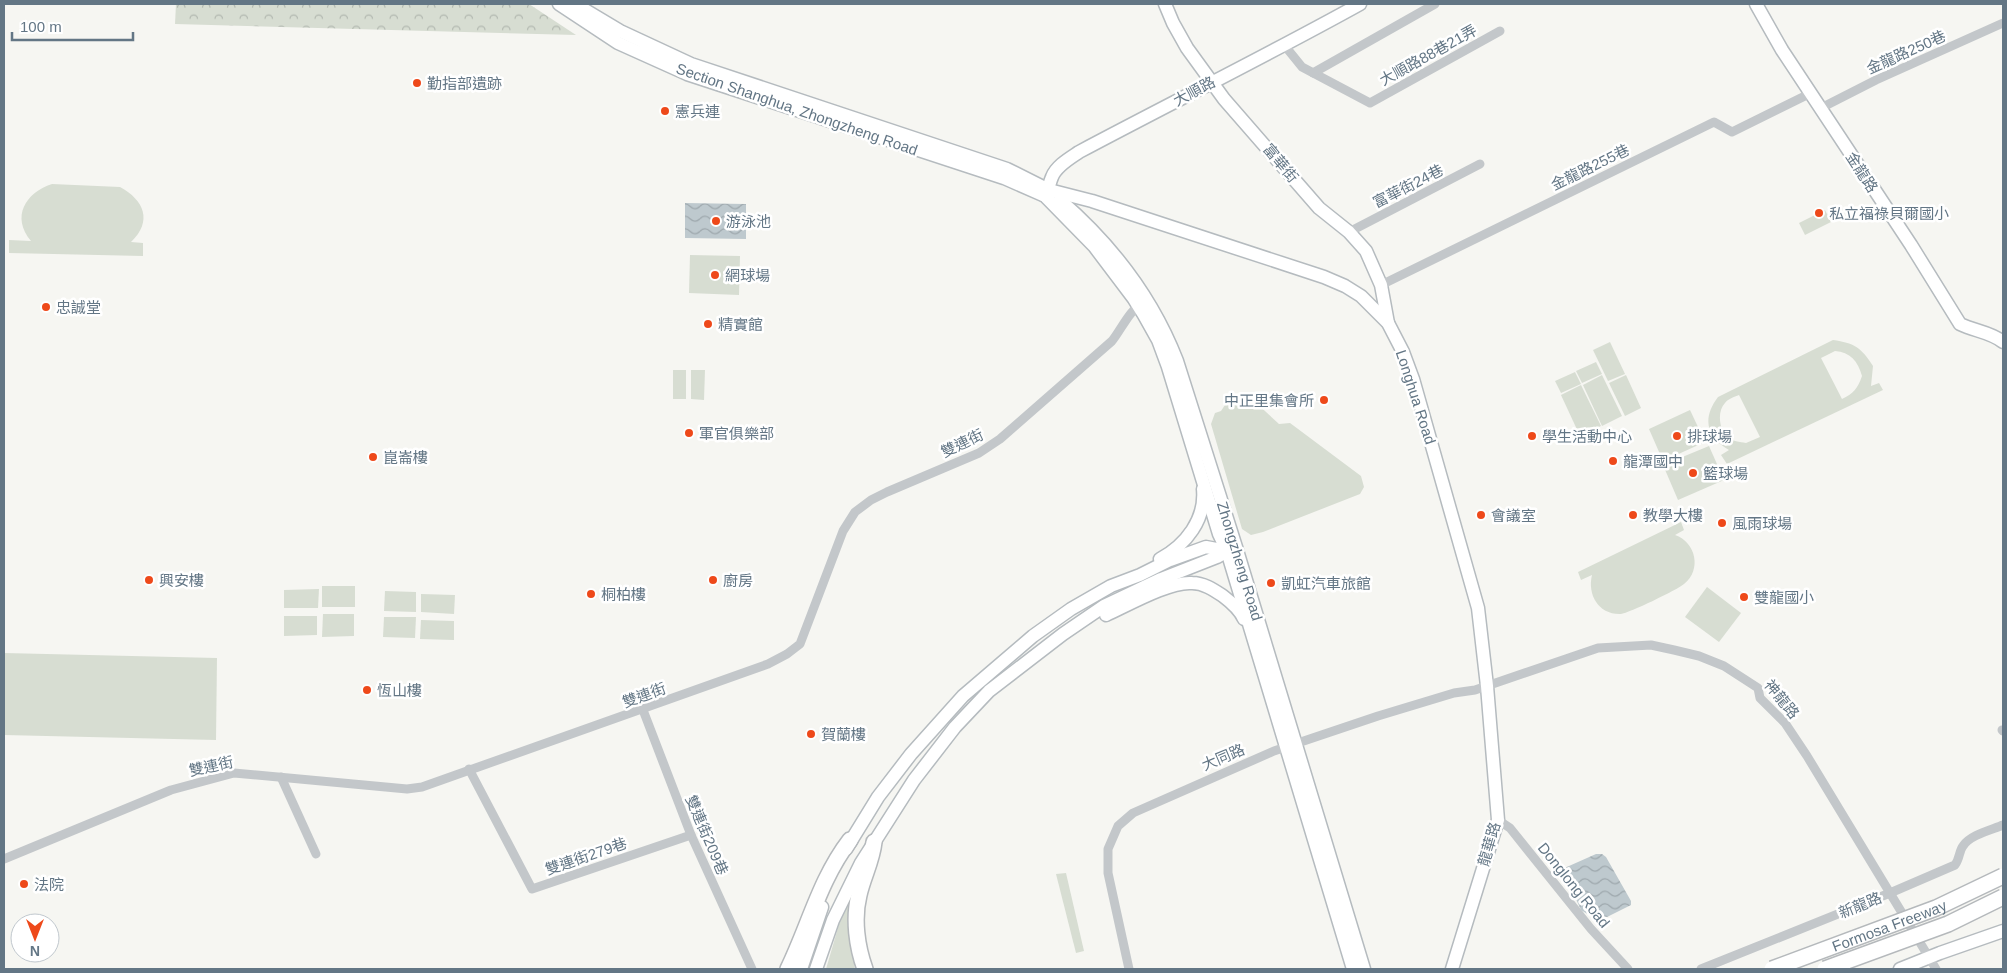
<svg xmlns="http://www.w3.org/2000/svg" width="2007" height="973" font-family="Arial,'Noto Sans TC',sans-serif">
<defs>
<pattern id="forest-crowns" width="20" height="18" patternUnits="userSpaceOnUse" patternTransform="scale(1.25)"><rect width="20" height="18" fill="#d7ddd2"/><path d="M2 6a3 3 0 1 1 6 0M12 15a3 3 0 1 1 6 0" fill="none" stroke="#b2b8b0"/></pattern>
<pattern id="water-waves" width="16" height="10" patternUnits="userSpaceOnUse" patternTransform="scale(1.25)"><rect width="16" height="10" fill="#bec9ce"/><path d="M0 5q4-4 8 0t8 0" fill="none" stroke="#9ea8ad"/></pattern>
</defs>
<rect width="100%" height="100%" fill="#f6f6f2"/>
<g fill="#d7ddd2" fill-rule="evenodd">
<path d="M52,184L120,187C144,200 153,221 131,242L143,243V256L9,253V240L31,241C11,217 25,193 52,184Z"/>
<path d="M1825,210L1831,222L1805,235L1799,223Z"/>
<path d="M690,255L740,256L739,295L689,293Z"/>
<path d="M1833,340C1854,343 1861,347 1873,366L1871,386L1879,383L1883,390L1727,464L1721,455L1729,450C1706,437 1702,418 1718,397ZM1835,351C1850,352 1858,361 1862,376C1858,388 1853,394 1842,399L1821,358ZM1739,395L1760,437L1746,443C1740,442 1732,441 1727,437C1719,429 1717,411 1725,403C1728,399 1734,397 1739,395Z"/>
<path d="M1610,342L1625,374L1608,381L1593,350Z"/>
<path d="M1596,362L1602,374L1582,383L1576,371Z"/>
<rect x="673" y="370" width="13" height="29"/>
<path d="M691,370H705L704,400L691,399Z"/>
<path d="M1575,372L1581,384L1561,393L1555,381Z"/>
<path d="M1602,375L1622,416L1602,426L1583,385Z"/>
<path d="M1626,375L1641,408L1625,416L1609,383Z"/>
<path d="M1581,385L1601,426L1580,436L1561,395Z"/>
<path d="M1252,399L1279,424L1290,423L1361,476L1364,487L1360,494L1263,532L1251,535L1242,529L1211,424L1215,413L1221,411L1225,405Z"/>
<path d="M1690,410L1705,442L1663,461L1649,429Z"/>
<path d="M1709,446L1724,480L1678,500L1663,465Z"/>
<path d="M1681,522L1684,530L1675,535C1696,542 1702,570 1684,584C1677,590 1629,613 1621,614C1599,615 1587,595 1592,575L1581,580L1578,572Z"/>
<rect x="322" y="586" width="33" height="21"/>
<path d="M1707,587L1741,613L1719,642L1685,617Z"/>
<path d="M319,589L318,608H284V590Z"/>
<path d="M385,591L416,592V612L384,611Z"/>
<path d="M421,594L455,595L454,614L421,612Z"/>
<path d="M323,614H354V636L322,637Z"/>
<path d="M284,616H317V635L284,636Z"/>
<path d="M384,617H416L415,638L383,637Z"/>
<path d="M421,620L454,621V640L420,639Z"/>
<path d="M4,653L217,658L216,740L4,735Z"/>
<path d="M1066,873L1084,951L1076,953L1056,874Z"/>
<path d="M854,887L849,929L855,969H826L840,921Z"/>
</g>
<path fill="url(#forest-crowns)" d="M176,4H529L576,35L175,24Z"/>
<g fill="url(#water-waves)">
<path d="M685,203L746,204V239L685,238Z"/>
<path d="M1596,854H1602L1606,857L1631,901V905L1607,917L1589,915L1581,910L1570,886L1565,884L1563,878L1556,875L1560,870Z"/>
</g>
<g fill="none" stroke-linecap="round" stroke-linejoin="round">
<defs>
<g id="secondary">
<path d="M559,4L618,43L687,74L1004,178L1045,196L1094,246L1134,299L1144,315L1158,340L1168,367L1219,534L1227,551L1353,969"/>
<path d="M575,4L620,31L691,64L1007,169L1049,190L1092,201L1324,277L1345,286L1361,296L1388,323L1403,352L1413,379L1478,608L1487,686L1498,820L1452,969"/>
<path d="M1165,4L1173,23L1187,48L1224,99L1319,208L1349,232L1366,251L1381,285L1388,323"/>
<path d="M1756,4L1782,50L1911,245L1960,324C1974,331 1991,332 2003,342"/>
<path d="M1045,196C1049,189 1049,184 1052,177C1056,166 1070,158 1079,152C1173,102 1268,55 1360,4"/>
<path d="M1060,200C1111,244 1153,299 1177,361L1236,547L1364,969"/>
<path d="M1160,559C1186,545 1206,519 1203,489"/>
<path d="M1106,615C1128,605 1170,581 1192,583C1204,583 1214,590 1223,596C1231,602 1240,610 1244,619"/>
<path d="M846,849L878,797L911,754L963,696L1033,636L1071,609L1111,586L1140,575L1170,560L1206,547L1227,551"/>
<path d="M801,969L822,907"/>
<path d="M816,969L833,920L861,863L914,780L955,727L989,691L1063,634L1104,606L1161,579L1217,557L1227,551"/>
<path d="M1900,969L1940,953L2003,931"/>
</g>
<g id="highway">
<path d="M788,969C809,926 820,879 850,840"/>
<path d="M865,969C857,947 853,919 859,895C863,877 872,861 874,842"/>
</g>
</defs>
<use href="#secondary" stroke="#b5bbbf" stroke-width="15"/>
<use href="#highway" stroke="#b5b9bc" stroke-width="18"/>
<g stroke="#c3c7ca" stroke-width="9">
<path d="M1285,46L1302,67L1370,103L1500,31"/>
<path d="M1313,73L1435,4"/>
<path d="M1821,108L1876,80L2003,23"/>
<path d="M1349,232L1480,164"/>
<path d="M1381,285L1714,122L1732,132L1811,93"/>
<path d="M643,710L691,835L752,969"/>
<path d="M2002,730L2003,731"/>
<path d="M469,769L532,889L691,835"/>
<path d="M281,777L316,854"/>
<path d="M1498,820L1510,828L1591,929L1628,969"/>
<path d="M4,859L171,790L234,773L407,789L422,787L768,664L787,654L800,644L843,531L855,512L871,500L887,492L979,453L1000,439L1112,341C1121,330 1130,309 1143,303"/>
<path d="M1129,969L1108,873V849L1118,826L1133,813L1274,751L1378,716L1454,693L1475,690L1598,648L1651,645L1674,650L1699,656L1724,666L1758,688L1760,698L1785,723L1807,756L1936,969"/>
<path d="M1701,969L1890,893L1955,865C1960,858 1959,851 1963,846C1970,835 1991,830 2003,825"/>
</g>
<use href="#secondary" stroke="#fff" stroke-width="12"/>
<use href="#highway" stroke="#fff" stroke-width="15"/>
<defs>
<g id="highway-bridge">
<path id="s1" d="M1772,969L1936,908L2003,876"/>
<path d="M1825,969L1948,924L2003,897"/>
</g>
</defs>
<use href="#highway-bridge" stroke="#b5b9bc" stroke-width="18" stroke-linecap="butt"/>
<use href="#highway-bridge" stroke="#fff" stroke-width="15"/>
</g>
<g fill="#ee491a" stroke="#fff" stroke-width="2">
<circle cx="417" cy="83" r="5"/>
<circle cx="665" cy="111" r="5"/>
<circle cx="1819" cy="213" r="5"/>
<circle cx="716" cy="221" r="5"/>
<circle cx="715" cy="275" r="5"/>
<circle cx="46" cy="307" r="5"/>
<circle cx="708" cy="324" r="5"/>
<circle cx="1324" cy="400" r="5"/>
<circle cx="689" cy="433" r="5"/>
<circle cx="1532" cy="436" r="5"/>
<circle cx="1677" cy="436" r="5"/>
<circle cx="373" cy="457" r="5"/>
<circle cx="1613" cy="461" r="5"/>
<circle cx="1693" cy="473" r="5"/>
<circle cx="1481" cy="515" r="5"/>
<circle cx="1633" cy="515" r="5"/>
<circle cx="1722" cy="523" r="5"/>
<circle cx="149" cy="580" r="5"/>
<circle cx="713" cy="580" r="5"/>
<circle cx="1271" cy="583" r="5"/>
<circle cx="591" cy="594" r="5"/>
<circle cx="1744" cy="597" r="5"/>
<circle cx="367" cy="690" r="5"/>
<circle cx="811" cy="734" r="5"/>
<circle cx="24" cy="884" r="5"/>
</g>
<g text-anchor="middle" dominant-baseline="central" stroke-width="5" stroke-linejoin="round" paint-order="stroke">
<g font-size="15" fill="#637685" stroke="#fff">
<text transform="translate(1906 52) rotate(-24)">金龍路250巷</text>
<text transform="translate(1428 55) rotate(-29)">大順路88巷21弄</text>
<text transform="translate(1194 91) rotate(-28)">大順路</text>
<text transform="translate(797 109) rotate(19)">Section Shanghua, Zhongzheng Road</text>
<text transform="translate(1281 163) rotate(50)">富華街</text>
<text transform="translate(1590 167) rotate(-26)">金龍路255巷</text>
<text transform="translate(1862 172) rotate(57)">金龍路</text>
<text transform="translate(1408 186) rotate(-27)">富華街24巷</text>
<text transform="translate(1416 397) rotate(72)">Longhua Road</text>
<text transform="translate(962 443) rotate(-26)">雙連街</text>
<text transform="translate(1240 561) rotate(73)">Zhongzheng Road</text>
<text transform="translate(644 695) rotate(-20)">雙連街</text>
<text transform="translate(1782 699) rotate(51)">神龍路</text>
<text transform="translate(1223 757) rotate(-23)">大同路</text>
<text transform="translate(211 766) rotate(-12)">雙連街</text>
<text transform="translate(707 835) rotate(67)">雙連街209巷</text>
<text transform="translate(1489 844) rotate(-74)">龍華路</text>
<text transform="translate(586 856) rotate(-19)">雙連街279巷</text>
<text transform="translate(1574 885) rotate(51)">Donglong Road</text>
<text transform="translate(1860 905) rotate(-22)">新龍路</text>
<text stroke="none"><textPath href="#s1" startOffset="125">Formosa Freeway</textPath></text>
</g>
<g font-size="15" fill="#637685" stroke="#fff" text-anchor="start">
<text x="427" y="83">勤指部遺跡</text>
<text x="675" y="111">憲兵連</text>
<text x="1829" y="213">私立福祿貝爾國小</text>
<text x="726" y="221">游泳池</text>
<text x="725" y="275">網球場</text>
<text x="56" y="307">忠誠堂</text>
<text x="718" y="324">精實館</text>
<text x="1314" y="400" text-anchor="end">中正里集會所</text>
<text x="699" y="433">軍官俱樂部</text>
<text x="1542" y="436">學生活動中心</text>
<text x="1687" y="436">排球場</text>
<text x="383" y="457">崑崙樓</text>
<text x="1623" y="461">龍潭國中</text>
<text x="1703" y="473">籃球場</text>
<text x="1491" y="515">會議室</text>
<text x="1643" y="515">教學大樓</text>
<text x="1732" y="523">風雨球場</text>
<text x="159" y="580">興安樓</text>
<text x="723" y="580">廚房</text>
<text x="1281" y="583">凱虹汽車旅館</text>
<text x="601" y="594">桐柏樓</text>
<text x="1754" y="597">雙龍國小</text>
<text x="377" y="690">恆山樓</text>
<text x="821" y="734">賀蘭樓</text>
<text x="34" y="884">法院</text>
</g>
</g>
<rect width="2007" height="973" fill="none" stroke="#637685" stroke-width="10"/>
<g transform="translate(35 938) rotate(180)"><circle r="24" fill="#ffffff" stroke="#c1c8ce"/>
<path d="M0-4L9 19L0 12L-9 19Z" fill="#ee491a"/>
<text y="-8" font-size="14" font-weight="bold" text-anchor="middle" fill="#637685">N</text>
</g>
<path d="M12 32v8h121v-8" fill="none" stroke="#637685" stroke-width="2.5"/>
<text x="20" y="32" font-size="15" fill="#637685" stroke="#ffffff" stroke-width="4" paint-order="stroke">100 m</text>
</svg>
